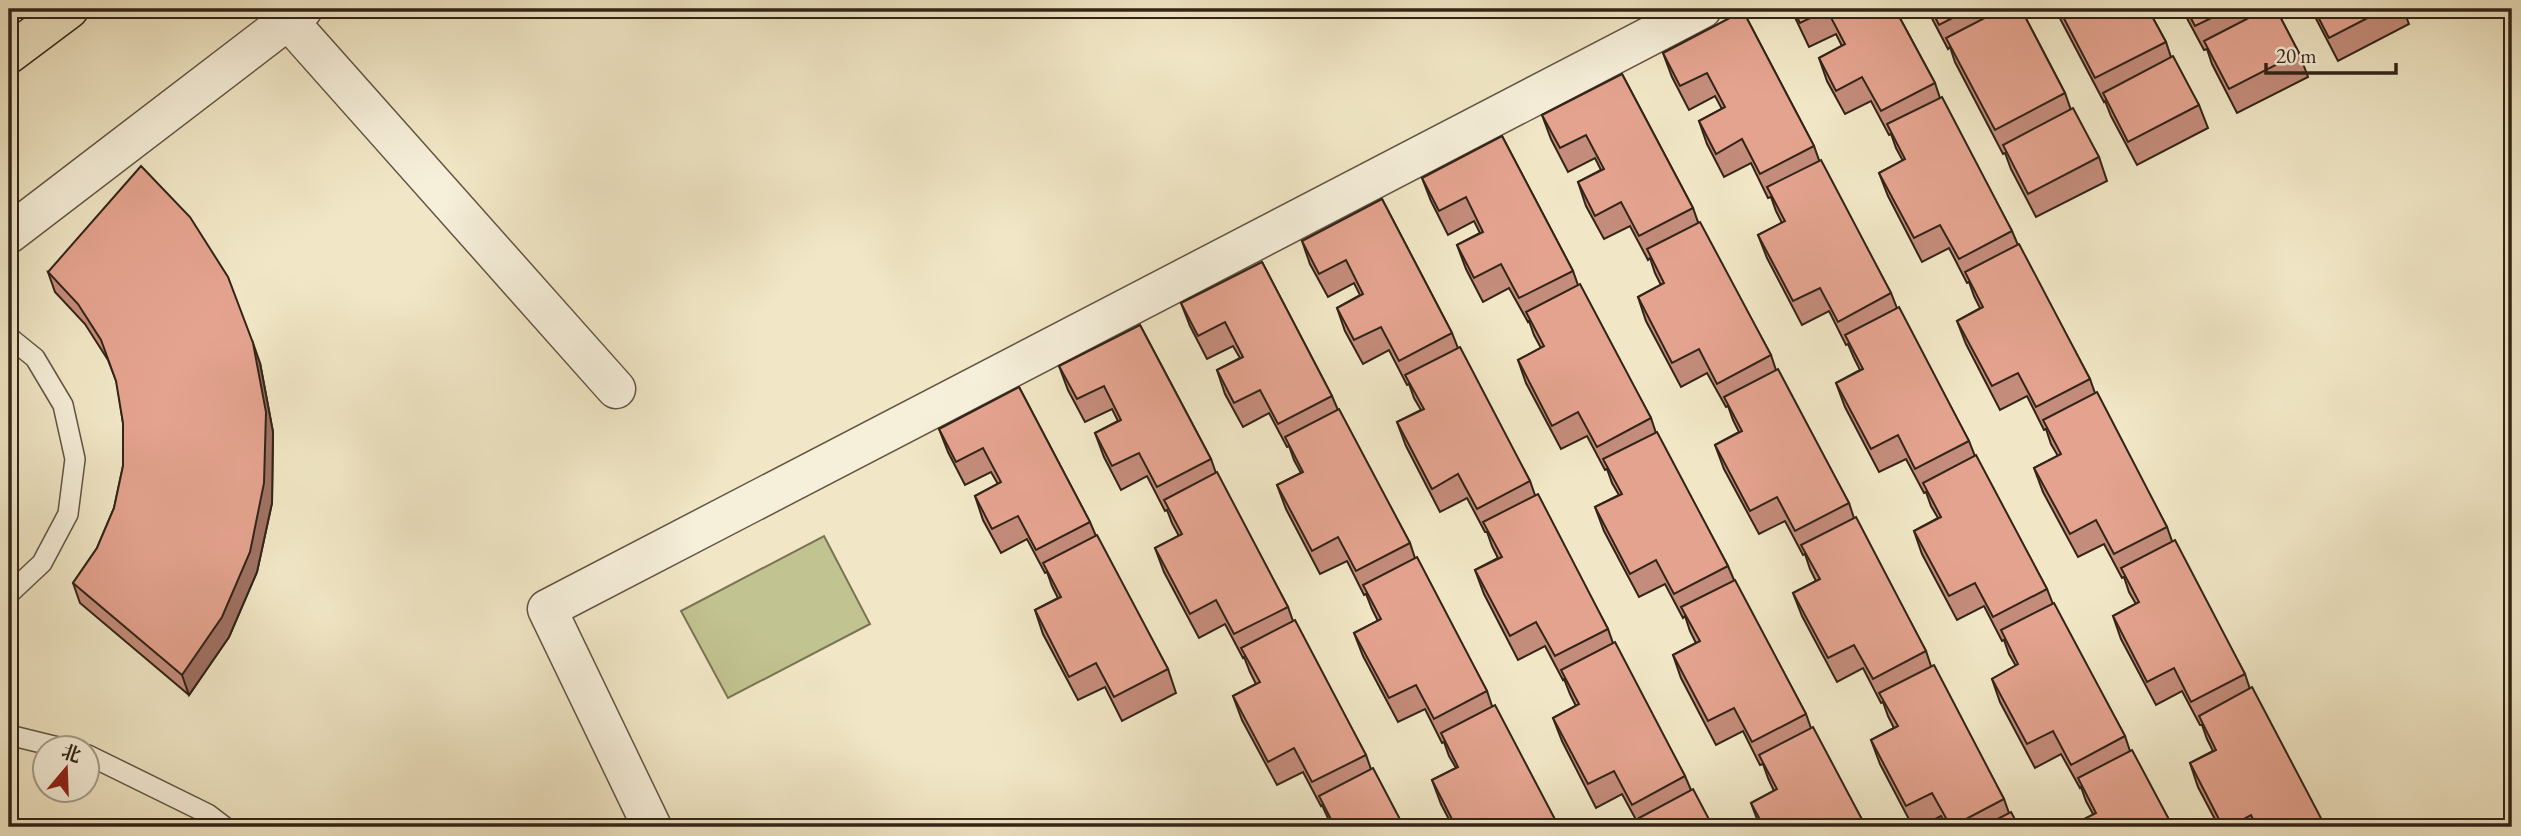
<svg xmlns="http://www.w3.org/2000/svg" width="2521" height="836" font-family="'EB Garamond','Noto Serif SC',serif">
<rect width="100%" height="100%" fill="#f1e7c6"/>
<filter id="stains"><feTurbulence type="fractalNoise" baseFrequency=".00286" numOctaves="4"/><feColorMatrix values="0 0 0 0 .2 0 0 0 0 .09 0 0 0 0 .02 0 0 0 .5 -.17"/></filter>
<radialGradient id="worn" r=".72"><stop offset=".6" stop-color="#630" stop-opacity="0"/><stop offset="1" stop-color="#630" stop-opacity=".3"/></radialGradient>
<path fill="#c1c390" stroke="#7a7454" stroke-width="2" d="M824,536L870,624L728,698L681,611Z"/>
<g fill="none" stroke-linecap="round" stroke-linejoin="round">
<defs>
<g id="lane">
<path d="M9,337L35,358L63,405L75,459L68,514L42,563L9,594"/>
<path d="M9,735L62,748"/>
<path d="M88,755L208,814L225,827"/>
</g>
<g id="street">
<path d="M278,9L616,389"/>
<path d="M9,234L303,9"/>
<path d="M652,827L547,609L1702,9"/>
</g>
<path id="primary" d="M9,54L69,9"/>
</defs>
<use href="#lane" stroke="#625543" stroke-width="22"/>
<use href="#street" stroke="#625543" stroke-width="41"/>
<use href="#primary" stroke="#322417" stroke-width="41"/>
<use href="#lane" stroke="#f6efda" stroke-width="19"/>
<use href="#street" stroke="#f6efda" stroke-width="38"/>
<use href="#primary" stroke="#f1e7c6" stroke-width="38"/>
</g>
<g fill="#c48c7b" stroke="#322417" stroke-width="2">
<path d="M1791,9H1895L1935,83L1940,98L2012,231L2018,245L2090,379L2095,393L2167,527L2172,541L2245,674L2250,689L2325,827H2219L2198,787L2190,763L2213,751L2207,739L2202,725H2200L2182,691L2156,705L2121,639L2113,616L2136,604L2129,592L2124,577L2122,578L2104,544L2078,557L2043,492L2034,468L2058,456L2051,444L2046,429L2044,430L2027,396L2000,410L1966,344L1957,321L1980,308L1974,296L1969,282L1967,283L1949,248L1922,262L1888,196L1879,173L1903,161L1896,148L1891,134L1889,135L1871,101L1845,114L1827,81L1819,58L1842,46L1836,34L1809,47Z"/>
<path d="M1927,9H2021L2065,93L2071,110L2099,157L2107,181L2036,217L2011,169L2005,153L2003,154L1955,62L1950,47L1948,49Z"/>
<path d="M2055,9H2148L2166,42L2171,57L2199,105L2208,128L2137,165L2111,116L2105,101L2104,102Z"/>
<path d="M2182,9H2276L2299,53L2308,77L2237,113L2212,64L2207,49L2204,50Z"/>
<path d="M2311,9H2403L2409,24L2338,61Z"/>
<path d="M1743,11L1814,146L1819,160L1891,293L1897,308L1969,441L1975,456L2047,589L2053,604L2125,736L2130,751L2173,827L2093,814L2086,801L2081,787L2080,788L2061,754L2035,768L2000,702L1992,679L2016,666L2009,654L2004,640L2002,641L1984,606L1957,620L1922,554L1914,531L1938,518L1931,506L1926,492L1924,493L1906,459L1879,472L1845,407L1836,383L1860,370L1854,358L1848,344L1846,345L1829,311L1802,325L1767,258L1758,235L1782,223L1776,211L1771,197L1768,198L1751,163L1724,177L1707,144L1699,121L1722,109L1715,96L1689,110L1672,77L1663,53Z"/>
<path d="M1622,74L1693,208L1698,222L1771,355L1776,370L1849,503L1854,518L1926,651L1931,666L2004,799L2009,813L2019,827H1947L1941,816L1919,827H1913L1880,764L1871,740L1894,728L1888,716L1883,702L1881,703L1863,668L1837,682L1802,616L1793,593L1816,581L1810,569L1805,554L1803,555L1785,521L1759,534L1724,469L1715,445L1739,432L1733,420L1728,406L1726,407L1707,373L1681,387L1646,321L1638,297L1661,285L1655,273L1650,258L1648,260L1630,226L1604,239L1586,206L1578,182L1601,170L1595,158L1568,172L1551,139L1542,115Z"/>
<path d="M1502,136L1573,271L1578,285L1651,418L1656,433L1728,566L1734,580L1806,714L1811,728L1866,827H1760L1751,803L1774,791L1768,778L1763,764L1760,765L1743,731L1716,745L1681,678L1673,655L1696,643L1690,631L1685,616L1683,618L1665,584L1639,597L1604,531L1595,507L1619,495L1612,483L1607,469L1605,470L1587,436L1561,449L1526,383L1518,360L1541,348L1534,335L1529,321L1528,322L1509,288L1483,302L1466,269L1457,245L1480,233L1474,221L1448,235L1431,201L1422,178Z"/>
<path d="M1382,199L1452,333L1458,348L1530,481L1535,495L1608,629L1613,643L1685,776L1691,790L1713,827H1640L1622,794L1596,808L1562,741L1553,718L1576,706L1570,694L1564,679L1563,680L1545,646L1518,660L1484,594L1475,570L1498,558L1492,546L1487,532H1485L1467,498L1440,512L1406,446L1397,422L1421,410L1414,398L1409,384L1407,385L1389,350L1363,364L1345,331L1337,308L1360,295L1354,283L1328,297L1310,264L1302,241Z"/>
<path d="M1262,262L1332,396L1338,410L1410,543L1415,558L1487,691L1492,706L1559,827H1453L1441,804L1432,780L1456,768L1449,756L1444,742L1442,743L1425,709L1398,722L1363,656L1354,633L1378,621L1372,609L1366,594L1364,595L1347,561L1320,574L1286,509L1277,485L1301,473L1294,460L1289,446L1287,447L1269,413L1243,427L1225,394L1217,370L1240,358L1233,346L1207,359L1190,326L1181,303Z"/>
<path d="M48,272L260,363L273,432L272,503L257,572L229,637L189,695L80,603L73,583L97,548L114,508L123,466V423L117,383L108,360L85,324L55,292Z"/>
<path d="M1140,325L1211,459L1216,473L1288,607L1293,621L1366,755L1371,769L1404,827H1332L1322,805L1321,806L1303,772L1277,785L1242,720L1233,696L1256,684L1250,672L1244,657L1243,658L1225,624L1199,638L1164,572L1155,548L1179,536L1172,523L1167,510L1165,511L1147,476L1121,490L1104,457L1095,433L1118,421L1112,409L1085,422L1068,390L1059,366Z"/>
<path d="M1019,387L1090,522L1096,536L1168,669L1176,693L1122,721L1105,687L1078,700L1043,634L1035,610L1058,598L1052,586L1047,572L1045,573L1027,539L1001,553L983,520L975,496L998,484L991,472L965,485L948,452L939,429Z"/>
</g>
<path fill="#a07264" stroke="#322417" stroke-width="2" d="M253,343L260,363L273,432L272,503L257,572L229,637L189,695L182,675Z"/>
<g fill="#e4a38f" stroke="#322417" stroke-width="2">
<path d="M1793,9H1895L1935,83L1881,111L1862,77L1836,91L1819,58L1845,44L1827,10L1800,23Z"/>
<path d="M1931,9H1970L1939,25Z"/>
<path d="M2002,9H2021L2065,93L1995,130L1946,38Z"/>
<path d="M2059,9H2148L2166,42L2095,78Z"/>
<path d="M2186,9H2230L2195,26Z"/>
<path d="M2266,9H2276L2299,53L2229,89L2204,41Z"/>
<path d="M2314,9H2385L2329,38Z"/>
<path d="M1743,11L1814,146L1760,174L1742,139L1716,154L1699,121L1725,107L1707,73L1680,86L1663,53Z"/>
<path d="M2173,56L2199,105L2128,142L2103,93Z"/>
<path d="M1622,74L1693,208L1639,236L1621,202L1595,216L1578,182L1604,169L1586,135L1560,148L1542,115Z"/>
<path d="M1942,97L2012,231L1959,259L1940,225L1914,238L1879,173L1905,159L1887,124Z"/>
<path d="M2073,108L2099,157L2028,194L2003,145Z"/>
<path d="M1502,136L1573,271L1519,298L1501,264L1474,278L1457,245L1483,232L1466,197L1439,211L1422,178Z"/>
<path d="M1821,160L1891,293L1838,322L1820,288L1793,301L1758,235L1785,221L1767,187Z"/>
<path d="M141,166L190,217L228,277L253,343L266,412L264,483L250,552L222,617L182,675L73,583L97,548L114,508L123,466V423L116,381L101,340L78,304L48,272Z"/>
<path d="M1382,199L1452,333L1399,361L1381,327L1354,340L1337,308L1363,294L1346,260L1319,274L1302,241Z"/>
<path d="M1700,222L1771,355L1717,384L1699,349L1672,363L1638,297L1664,283L1647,249Z"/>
<path d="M2019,244L2090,379L2036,407L2018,373L1992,386L1957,321L1983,307L1965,272Z"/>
<path d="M1262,262L1332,396L1278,424L1260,390L1234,403L1217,370L1243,357L1225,322L1198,336L1181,303Z"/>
<path d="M1580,284L1651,418L1597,447L1578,412L1552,426L1518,360L1544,346L1526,312Z"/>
<path d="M1899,307L1969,441L1915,469L1898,435L1871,449L1836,383L1863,369L1845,335Z"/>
<path d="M1140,325L1211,459L1157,487L1139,453L1112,466L1095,433L1121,420L1104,386L1077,399L1059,366Z"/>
<path d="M1460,347L1530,481L1477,509L1458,474L1432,489L1397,422L1424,409L1405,375Z"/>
<path d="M1778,369L1849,503L1795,531L1777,497L1750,511L1715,445L1742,431L1724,397Z"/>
<path d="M1019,387L1090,522L1036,550L1018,516L992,529L975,496L1001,482L983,448L956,462L939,429Z"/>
<path d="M2097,392L2167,527L2114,554L2096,520L2070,534L2034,468L2061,454L2043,420Z"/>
<path d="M1339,409L1410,543L1356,571L1338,537L1312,551L1277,485L1303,472L1285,437Z"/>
<path d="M1657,432L1728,566L1674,594L1656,560L1630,574L1595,507L1622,494L1603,459Z"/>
<path d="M1976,455L2047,589L1993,617L1975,583L1949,596L1914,531L1941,517L1923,483Z"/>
<path d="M1217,472L1288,607L1234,634L1216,600L1190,614L1155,548L1182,534L1164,500Z"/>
<path d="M1538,494L1608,629L1555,656L1536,622L1510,636L1475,570L1502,557L1483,522Z"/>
<path d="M1856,517L1926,651L1873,679L1854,645L1828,658L1793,593L1820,579L1801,545Z"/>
<path d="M1097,535L1168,669L1114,697L1096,663L1069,677L1035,610L1061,597L1043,563Z"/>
<path d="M2175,540L2245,674L2191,702L2174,668L2147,682L2113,616L2139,602L2121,568Z"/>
<path d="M1417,557L1487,691L1434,719L1416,685L1389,698L1354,633L1381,619L1363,585Z"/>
<path d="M1735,580L1806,714L1752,742L1734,708L1708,721L1673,655L1700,641L1681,607Z"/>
<path d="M2054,603L2125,736L2071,765L2053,731L2027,744L1992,679L2018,664L2001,630Z"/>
<path d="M1295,620L1366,755L1312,782L1294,748L1268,762L1233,696L1260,682L1241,648Z"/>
<path d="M1615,642L1685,776L1632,805L1614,771L1588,784L1553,718L1579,704L1561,670Z"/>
<path d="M1934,665L2004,799L1951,827L1932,793L1906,806L1871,740L1898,726L1879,693Z"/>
<path d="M2252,687L2323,822L2313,827H2257L2251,815L2229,827H2223L2190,763L2216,750L2199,716Z"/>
<path d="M1495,705L1559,827H1456L1432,780L1458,767L1441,733Z"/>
<path d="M1813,727L1866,827H1764L1751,803L1777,789L1759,755Z"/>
<path d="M2132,750L2173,827H2070V826L2096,813L2078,778Z"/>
<path d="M1373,768L1404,827H1335L1319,796Z"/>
<path d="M1693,789L1713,827H1644L1639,818Z"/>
<path d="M2011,812L2019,827H1982Z"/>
</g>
<rect width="2521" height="836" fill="none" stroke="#f1e7c6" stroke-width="35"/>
<rect x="10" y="10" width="2500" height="815" fill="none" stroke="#322417" stroke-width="3.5"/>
<rect x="18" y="18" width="2486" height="801" fill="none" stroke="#322417" stroke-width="2"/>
<g transform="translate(66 769) rotate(19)"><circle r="33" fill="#f6efda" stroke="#a89e8c" stroke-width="2"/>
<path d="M0-5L12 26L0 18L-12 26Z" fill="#8f2418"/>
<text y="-10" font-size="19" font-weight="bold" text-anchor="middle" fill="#322417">北</text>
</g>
<path d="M2266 63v10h130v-10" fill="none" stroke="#322417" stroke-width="3.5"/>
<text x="2276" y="63" font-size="21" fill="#322417" stroke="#f6efda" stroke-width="5" paint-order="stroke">20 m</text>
<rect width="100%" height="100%" filter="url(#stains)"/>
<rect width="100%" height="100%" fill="url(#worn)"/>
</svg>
